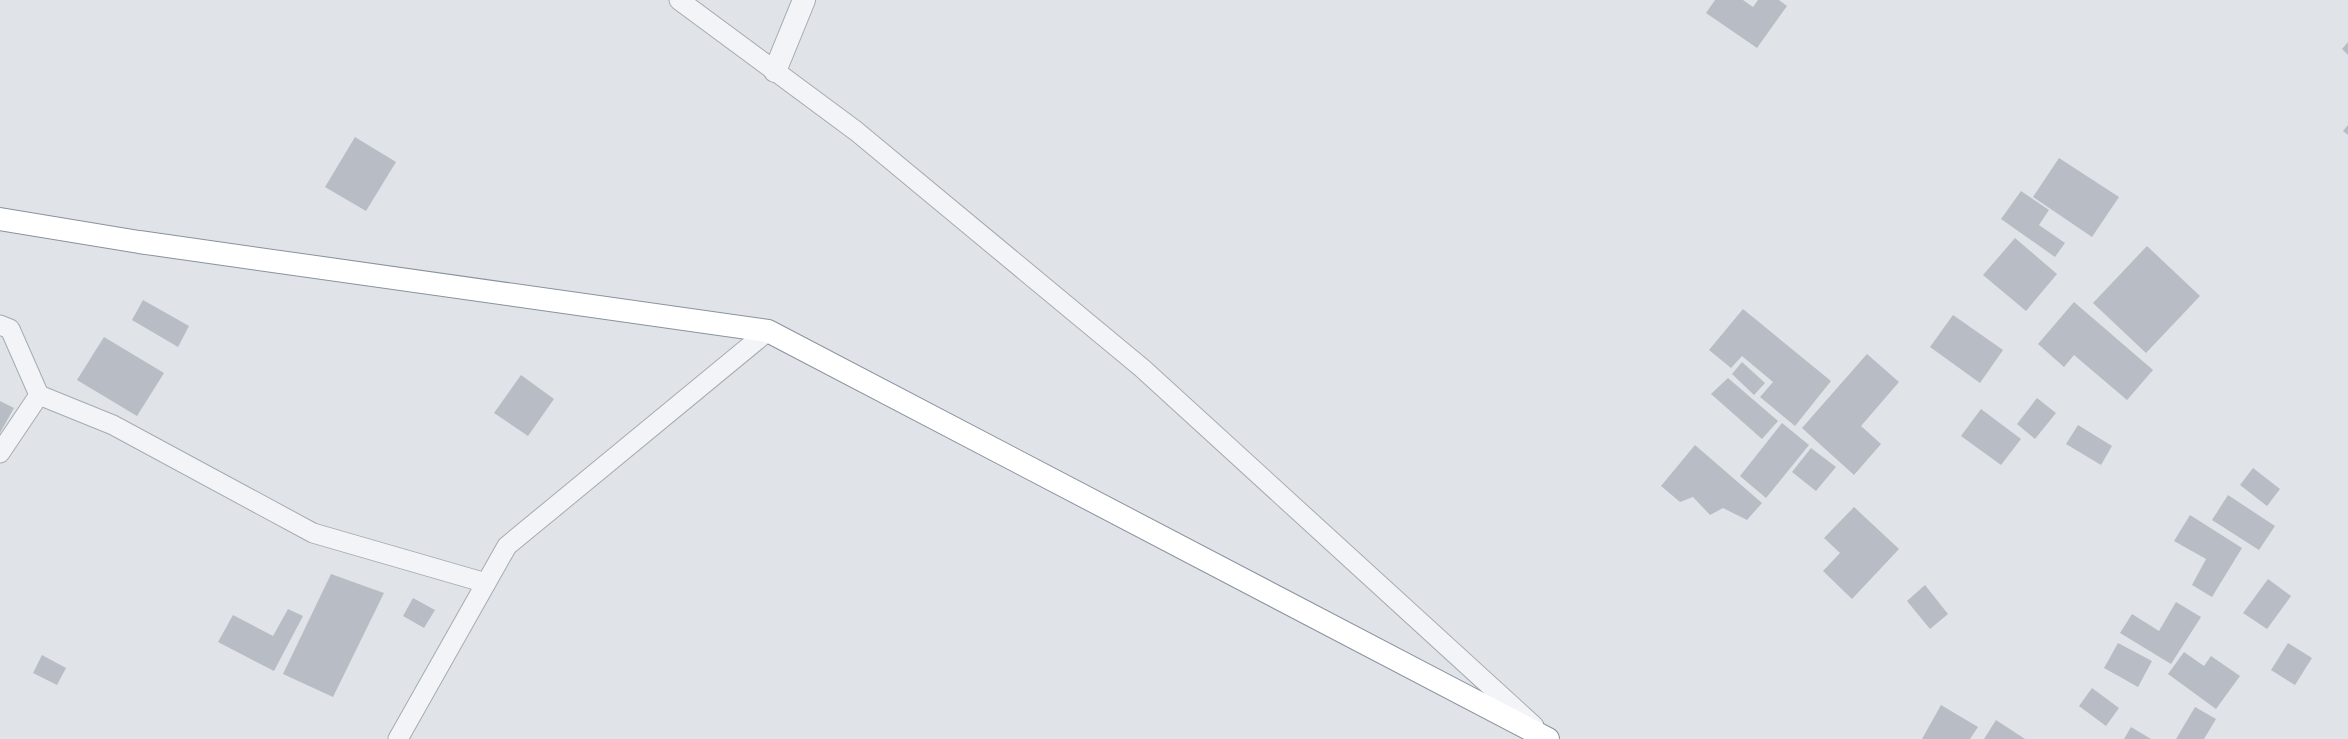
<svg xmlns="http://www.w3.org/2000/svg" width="2348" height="739" font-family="'Alegreya Sans',sans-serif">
<rect width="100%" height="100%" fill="#e0e4e8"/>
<g fill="#b8bdc5">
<path d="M1715,0H1743L1753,7L1758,0H1779L1787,6L1757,48L1706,13Z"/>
<path d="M2348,42V55L2342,49Z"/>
<path d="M2348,125V135L2343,131Z"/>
<path d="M355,137L396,162L366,211L325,187Z"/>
<path d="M2059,158L2119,197L2092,237L2033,197Z"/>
<path d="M2021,191L2049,210L2039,225L2065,243L2055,257L2001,219Z"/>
<path d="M2015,238L2057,274L2026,311L1983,275Z"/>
<path d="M2147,246L2200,296L2146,353L2093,303Z"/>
<path d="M143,300L189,326L178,347L132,320Z"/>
<path d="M2074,302L2153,370L2127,400L2074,355L2064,367L2038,344Z"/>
<path d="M1743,309L1831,381L1795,426L1760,397L1773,382L1742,356L1731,368L1709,350Z"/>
<path d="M1953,315L2003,350L1980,383L1930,347Z"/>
<path d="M104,337L164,373L137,416L77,380Z"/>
<path d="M1867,354L1899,382L1861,426L1881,444L1854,475L1802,428Z"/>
<path d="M1742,362L1765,383L1754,395L1732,374Z"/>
<path d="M521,375L554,399L528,436L494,413Z"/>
<path d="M1728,378L1778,421L1762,439L1711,394Z"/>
<path d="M2037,398L2056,413L2035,439L2017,424Z"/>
<path d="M0,401L14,408L0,433Z"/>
<path d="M1981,409L2021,439L2001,465L1961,436Z"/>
<path d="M1782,423L1809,445L1766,498L1740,476Z"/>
<path d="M2078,425L2112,446L2101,465L2066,444Z"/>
<path d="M1695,445L1762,503L1747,520L1723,508L1710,515L1693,497L1680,502L1661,486Z"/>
<path d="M1811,448L1836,467L1816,491L1792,472Z"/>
<path d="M2253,468L2280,489L2267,506L2240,485Z"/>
<path d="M2228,495L2275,526L2259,550L2212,520Z"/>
<path d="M1854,507L1899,549L1852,599L1823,571L1840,553L1824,538Z"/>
<path d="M2190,515L2242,548L2212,597L2192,585L2206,559L2174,541Z"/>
<path d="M331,574L384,593L333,697L283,674Z"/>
<path d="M2268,579L2291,596L2267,629L2243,613Z"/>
<path d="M1925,585L1948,614L1930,629L1907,601Z"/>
<path d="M413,598L435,610L424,628L403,616Z"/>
<path d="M2176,602L2201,617L2171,664L2120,633L2132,614L2159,631Z"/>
<path d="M288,609L303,616L274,671L218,642L233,615L273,636Z"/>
<path d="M2118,643L2152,661L2138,687L2104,668Z"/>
<path d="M2288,643L2312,658L2295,685L2271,670Z"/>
<path d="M2184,652L2204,666L2211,656L2240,676L2216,709L2168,674Z"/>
<path d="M42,655L66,668L57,685L33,673Z"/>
<path d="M2092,688L2119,708L2106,726L2079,706Z"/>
<path d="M1941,705L1978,727L1970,739H1922Z"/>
<path d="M2195,707L2216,719L2204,739H2176Z"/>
<path d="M1996,720L2025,739H1984Z"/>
<path d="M2131,727L2151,739H2124Z"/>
</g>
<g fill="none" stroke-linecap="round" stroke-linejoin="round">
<defs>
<g id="service">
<path d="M679,0L856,131L1142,368L1534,726"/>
<path d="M0,325L10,329L39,395"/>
<path d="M0,453L39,395L113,425L313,533L486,583"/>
<path d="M398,739L507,546L768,331"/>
</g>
<path id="minor" d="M775,71L804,0"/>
<path id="trunk" d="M0,219L139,242L768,331L1548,739"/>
</defs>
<use href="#service" stroke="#a5abb2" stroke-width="21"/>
<use href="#minor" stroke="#a5abb2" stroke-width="24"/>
<use href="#trunk" stroke="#88929e" stroke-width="24"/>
<use href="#service" stroke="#f3f4f7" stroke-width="19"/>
<use href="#minor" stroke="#f3f4f7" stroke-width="22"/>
<use href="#trunk" stroke="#fff" stroke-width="22"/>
</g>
</svg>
